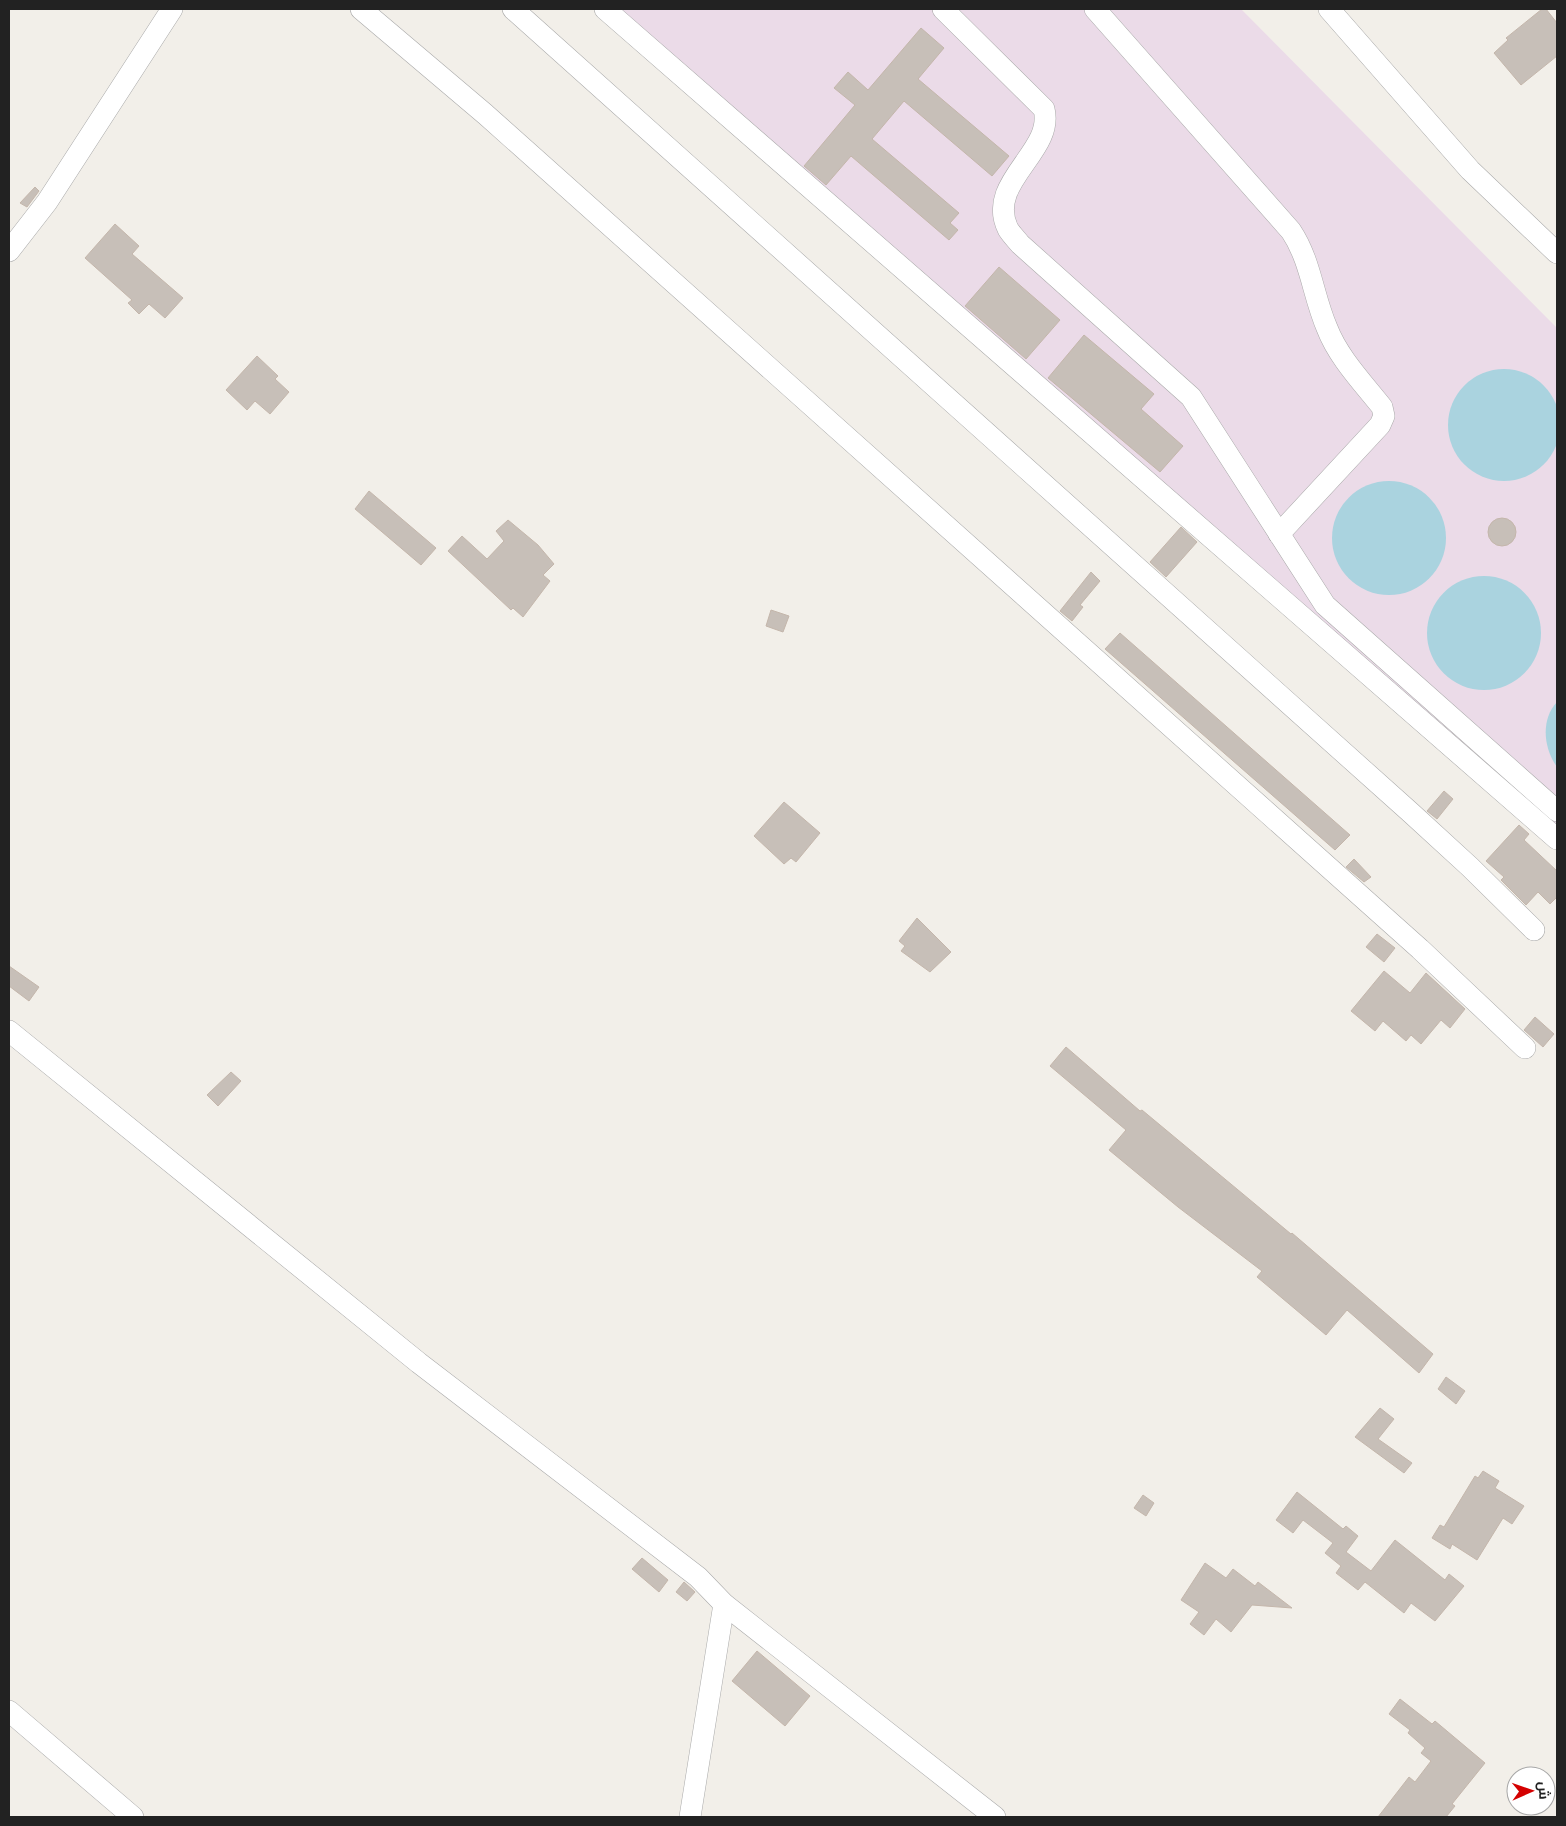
<svg xmlns="http://www.w3.org/2000/svg" width="1566" height="1826" font-family="Inter,Cairo,sans-serif">
<rect width="100%" height="100%" fill="#f2efe9"/>
<path fill="#ebdbe8" d="M611,9H1241L1557,328V838Z"/>
<g fill="#aad3df">
<circle cx="1504" cy="425" r="56"/>
<circle cx="1389" cy="538" r="57"/>
<circle cx="1484" cy="633" r="57"/>
<path d="M1557,702V767C1544,749 1540,720 1557,702Z"/>
</g>
<g fill="#c7bfb8" stroke="#c4b6ab">
<path d="M1542,9H1546L1557,23V56L1521,85L1494,53L1508,40L1506,38Z"/>
<path d="M921,28L944,48L918,79L1009,156L992,176L904,101L872,139L959,213L950,223L958,230L949,240L851,156L826,185L804,166L855,105L834,88L848,72L868,90Z"/>
<path d="M35,187L39,191L27,207L20,203Z"/>
<path d="M115,224L139,246L132,254L183,298L165,318L149,304L139,314L128,303L132,300L85,258Z"/>
<path d="M999,267L1060,320L1026,359L965,306Z"/>
<path d="M1084,335L1154,394L1141,409L1183,446L1160,472L1048,378Z"/>
<path d="M257,356L278,376L275,379L289,392L270,414L255,401L247,410L226,390Z"/>
<path d="M369,491L436,548L421,565L355,509Z"/>
<circle cx="1502" cy="532" r="14"/>
<path d="M508,520L538,545L554,564L543,575L550,581L523,617L513,608L511,610L448,551L462,536L487,559L504,541L496,531Z"/>
<path d="M1181,527L1197,542L1166,577L1150,562Z"/>
<path d="M1091,572L1100,581L1080,605L1083,607L1072,621L1060,611Z"/>
<path d="M771,610L789,616L783,632L766,626Z"/>
<path d="M1120,633L1350,835L1335,850L1105,649Z"/>
<path d="M1444,791L1453,799L1437,819L1427,811Z"/>
<path d="M784,802L820,833L796,862L791,858L784,864L754,836Z"/>
<path d="M1519,825L1529,834L1524,840L1557,871V897L1550,904L1538,892L1526,905L1501,880L1504,877L1486,861Z"/>
<path d="M1354,859L1371,877L1364,882L1346,867Z"/>
<path d="M917,918L951,952L930,972L901,951L905,946L899,941Z"/>
<path d="M1377,934L1395,948L1384,962L1366,947Z"/>
<path d="M9,966L39,987L29,1001L9,986Z"/>
<path d="M1384,971L1410,993L1426,973L1465,1009L1450,1028L1441,1020L1421,1044L1411,1035L1406,1041L1383,1021L1375,1031L1351,1011Z"/>
<path d="M1535,1017L1554,1034L1543,1047L1524,1030Z"/>
<path d="M1066,1047L1140,1111L1142,1110L1291,1234L1292,1233L1433,1354L1419,1373L1347,1310L1326,1335L1257,1277L1262,1271L1178,1207L1109,1150L1126,1130L1050,1066Z"/>
<path d="M231,1072L241,1081L218,1106L207,1095Z"/>
<path d="M1446,1377L1465,1391L1456,1404L1438,1389Z"/>
<path d="M1380,1408L1394,1419L1378,1439L1412,1463L1404,1473L1355,1437Z"/>
<path d="M1483,1471L1499,1481L1495,1488L1524,1506L1512,1524L1503,1518L1477,1560L1452,1544L1450,1549L1432,1538L1440,1525L1444,1527L1475,1476L1478,1478Z"/>
<path d="M1297,1492L1343,1529L1346,1526L1358,1536L1346,1552L1371,1571L1395,1540L1445,1580L1449,1574L1464,1586L1435,1621L1411,1603L1404,1613L1365,1582L1358,1590L1336,1573L1341,1566L1325,1553L1333,1543L1303,1520L1293,1533L1276,1520Z"/>
<path d="M1143,1495L1154,1503L1146,1516L1134,1508Z"/>
<path d="M642,1558L668,1580L659,1592L632,1569Z"/>
<path d="M1205,1563L1226,1578L1233,1569L1255,1586L1258,1582L1292,1608L1252,1605L1231,1632L1216,1619L1204,1635L1190,1624L1199,1612L1181,1600Z"/>
<path d="M684,1582L695,1592L687,1601L676,1592Z"/>
<path d="M757,1651L810,1696L785,1726L732,1681Z"/>
<path d="M1400,1699L1432,1724L1435,1721L1485,1763L1452,1804L1455,1806L1446,1817H1378L1409,1777L1415,1782L1431,1761L1421,1753L1425,1748L1408,1733L1410,1730L1389,1714Z"/>
</g>
<g fill="none" stroke-linecap="round" stroke-linejoin="round">
<defs>
<g id="minor">
<path d="M361,9L485,114L1420,949L1525,1048"/>
<path d="M513,9L1410,812L1470,867L1534,930"/>
<path d="M605,9L1557,839"/>
<path d="M943,9L1044,109C1055,152 985,182 1008,229C1011,234 1016,239 1020,244L1191,397L1325,605L1557,811"/>
<path d="M1095,9L1291,231C1311,261 1313,296 1327,328C1338,357 1363,383 1382,407L1384,416L1380,425L1279,534"/>
<path d="M1329,9L1470,170L1557,253"/>
<path d="M9,251L47,202L172,9"/>
<path d="M9,1031L419,1363L698,1577L724,1604L995,1817"/>
<path d="M9,1711L133,1817"/>
<path d="M690,1817L724,1604"/>
</g>
</defs>
<use href="#minor" stroke="#a9a9a9" stroke-width="22"/>
<use href="#minor" stroke="#fff" stroke-width="21"/>
</g>
<rect width="1566" height="1826" fill="none" stroke="#222222" stroke-width="20"/>
<g transform="translate(1531 1791) rotate(88)"><circle r="24" fill="#ffffff" stroke="#a7a7a7"/>
<path d="M0-4L9 19L0 12L-9 19Z" fill="#d40000"/>
<text y="-8" font-size="14" font-weight="bold" text-anchor="middle" fill="#222222">ش</text>
</g>
</svg>
